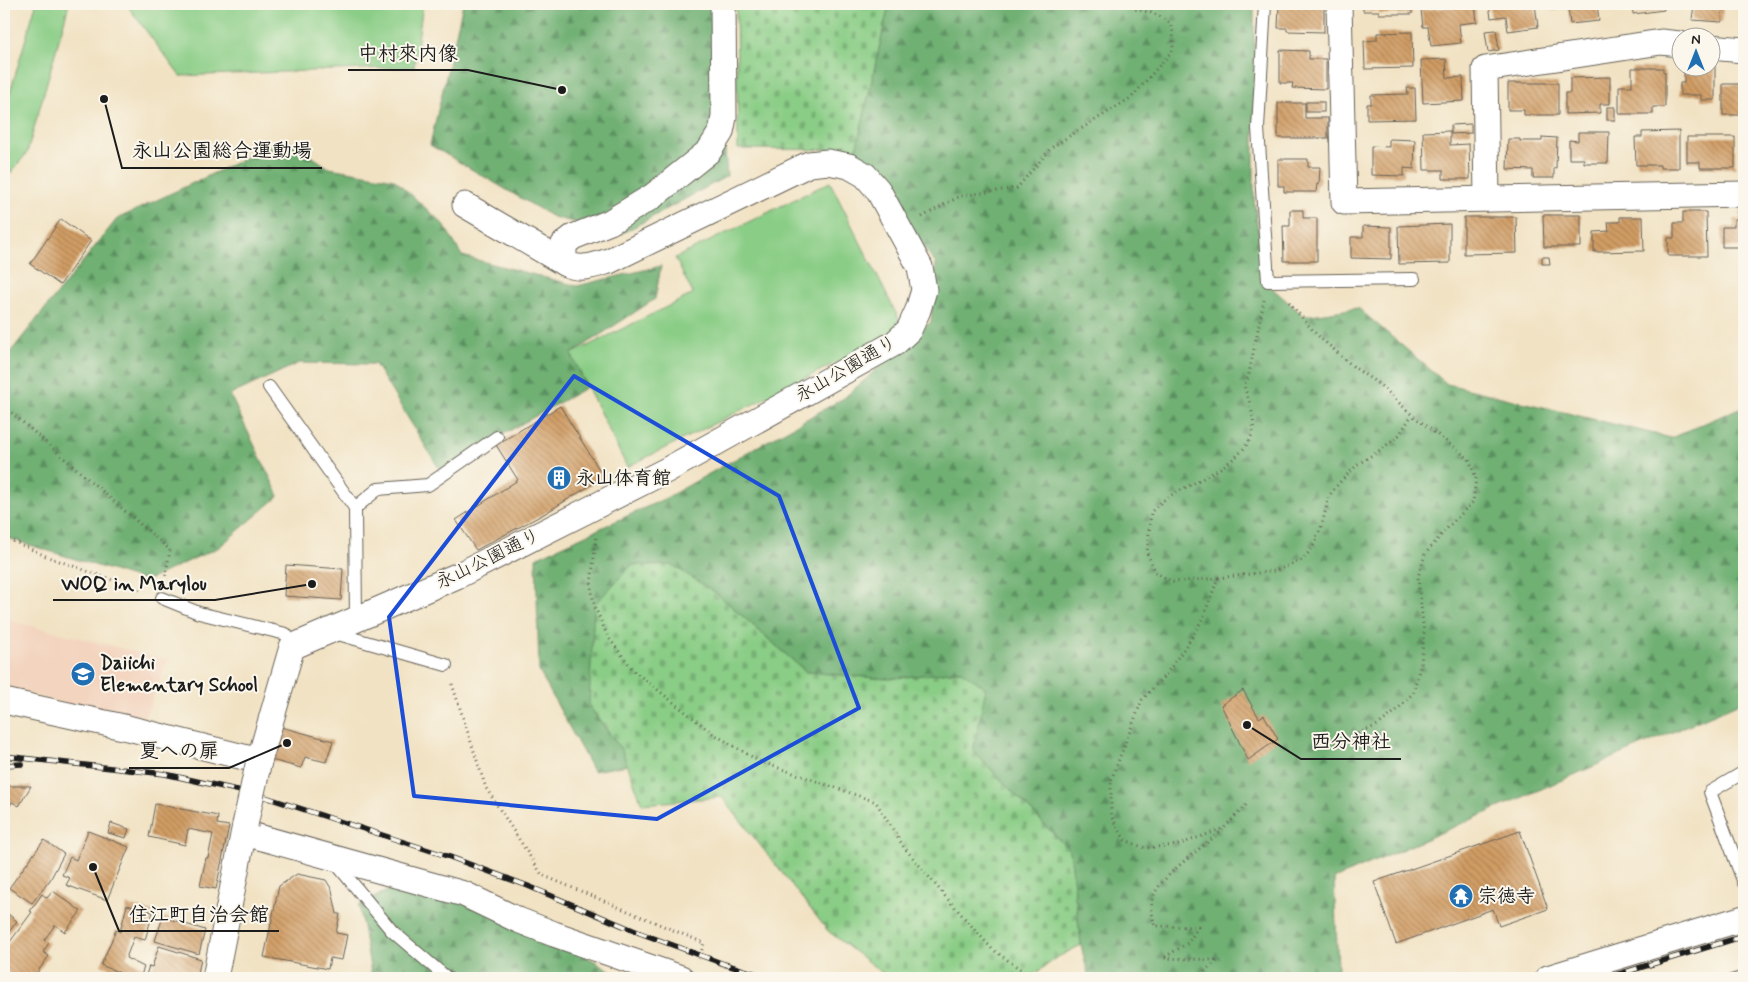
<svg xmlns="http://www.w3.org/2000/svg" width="1748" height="982" font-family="Mynerve,'Klee One',sans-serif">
<defs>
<pattern id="forest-firs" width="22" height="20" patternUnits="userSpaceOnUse" patternTransform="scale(1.25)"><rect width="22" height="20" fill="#6fb073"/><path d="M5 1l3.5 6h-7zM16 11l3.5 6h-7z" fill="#5a8e5e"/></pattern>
<pattern id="cemetery-stones" width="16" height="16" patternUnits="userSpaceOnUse" patternTransform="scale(1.25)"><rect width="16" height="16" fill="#8acd86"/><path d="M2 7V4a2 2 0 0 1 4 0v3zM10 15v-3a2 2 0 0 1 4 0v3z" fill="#76af73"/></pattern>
<pattern id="building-back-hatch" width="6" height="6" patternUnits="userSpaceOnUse" patternTransform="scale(1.25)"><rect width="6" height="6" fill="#d19d65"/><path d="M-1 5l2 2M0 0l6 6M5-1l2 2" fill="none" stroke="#a97f52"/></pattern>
</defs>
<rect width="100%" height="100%" fill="#fbf7ec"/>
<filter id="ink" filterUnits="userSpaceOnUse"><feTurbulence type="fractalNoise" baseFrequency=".02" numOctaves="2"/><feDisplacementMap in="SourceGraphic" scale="10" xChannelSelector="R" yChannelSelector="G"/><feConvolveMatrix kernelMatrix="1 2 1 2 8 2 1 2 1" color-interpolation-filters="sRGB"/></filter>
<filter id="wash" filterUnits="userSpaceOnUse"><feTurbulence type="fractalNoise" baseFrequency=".0096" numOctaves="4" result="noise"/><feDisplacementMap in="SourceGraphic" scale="20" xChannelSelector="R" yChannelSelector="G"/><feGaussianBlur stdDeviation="1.12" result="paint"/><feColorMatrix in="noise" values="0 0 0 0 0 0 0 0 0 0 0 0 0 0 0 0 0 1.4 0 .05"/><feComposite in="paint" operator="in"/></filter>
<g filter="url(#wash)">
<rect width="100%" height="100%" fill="#f1e2c3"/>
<path fill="#f3d4bf" d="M4,619L168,660L142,724L4,687Z"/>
<g fill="url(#forest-firs)" stroke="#466648">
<path d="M463,4H714L727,176L621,234L553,217L430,145Z"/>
<path d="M889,4H1254V200L1265,282L1304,316L1358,308L1447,384L1671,438L1744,406V701L1334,879L1338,969L1283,978H1089L1081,945L1070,851L973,751L961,671L887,679L806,672L716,593L589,706L622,750L628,765L593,771L539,671L536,558L666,498L844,398L931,322L936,264L856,150Z"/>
<path d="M286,139L329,168L394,179L444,225L462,256L577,286L661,266L655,299L571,354L587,387L440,470L375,364L299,363L230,395L279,496L219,547L146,581L4,537V360L117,219Z"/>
<path d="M419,875L518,916L613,972L617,978H372L359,905Z"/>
</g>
<g fill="url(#cemetery-stones)" stroke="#537451">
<path d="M736,4H889L856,150L738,149Z"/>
<path d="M632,565H672L716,593L806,672L887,679L961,671L986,688L973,751L1070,851L1081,945L1058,957L1029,978H889L828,931L722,797L642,804L622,750L589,706L594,605Z"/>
</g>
<g fill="#8acd86" stroke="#537451">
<path d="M36,4H69L27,153L4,181V113Z"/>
<path d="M126,4H423L414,67L180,76Z"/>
<path d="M830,182L904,329L627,467L571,354L693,294L675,258Z"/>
</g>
<g id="blocks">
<g fill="url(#building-back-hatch)">
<path d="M1279,4H1324V32L1287,31V28H1278Z"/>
<path d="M1363,4H1412V14H1379V11H1363Z"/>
<path d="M1489,4H1535L1538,27L1508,31L1506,16L1491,18Z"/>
<path d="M1550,4H1597L1599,21L1570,24L1568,8L1551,10Z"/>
<path d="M1632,4H1663L1664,10L1633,14Z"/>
<path d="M1694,4H1723L1722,22L1692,20Z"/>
<path d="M1475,5L1477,22L1459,24L1461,43L1431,46L1428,27H1423L1421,10Z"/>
<path d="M1496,30L1499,50L1488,52L1485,31Z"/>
<path d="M1412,32L1413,68L1365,69L1364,41L1377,40V33Z"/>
<path d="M1280,50L1309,51V59H1326V89L1292,88L1293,83H1280Z"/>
<path d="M1446,59L1447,78L1463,77L1464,101L1423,103L1421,60Z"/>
<path d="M1710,65H1715V100H1701V95H1680V83H1684V69H1689V68H1710Z"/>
<path d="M1632,68H1663V72H1665V107H1653V114H1619V86H1632Z"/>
<path d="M1742,74H1744V115H1723V84H1742Z"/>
<path d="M1610,77V104H1600V113L1565,114V93H1570V78Z"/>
<path d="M1508,83H1558V115H1524V110H1508Z"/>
<path d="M1407,88H1415L1416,119L1367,120V104H1371V95L1408,94Z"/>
<rect x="1306" y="102" width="18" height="10"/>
<path d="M1278,103H1305V118H1328V138H1278Z"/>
<rect x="1607" y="107" width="8" height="13"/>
<path d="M1471,124V133L1451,134V125Z"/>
<path d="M1450,131V145L1469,144L1470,179H1443V170H1424L1423,132Z"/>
<path d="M1679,131V168H1660V165H1636L1635,137H1642V132Z"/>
<path d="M1578,132H1609L1608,163H1584V159H1569V140L1578,141Z"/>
<path d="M1542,137L1557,138L1556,168H1554V178H1533V170L1507,169L1508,139H1520V141H1542Z"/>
<path d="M1687,137H1735V168H1700V162H1687Z"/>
<path d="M1389,139L1415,140L1414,169L1404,168V176L1371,175V146L1389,147Z"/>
<path d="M1278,159H1308V167H1320L1319,184H1317L1316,192H1284V186H1278Z"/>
<path d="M1290,210H1303V218H1317V261H1284L1283,226H1290Z"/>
<path d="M1740,211H1744V247H1722V227H1734V219H1740Z"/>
<path d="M1683,212H1706L1707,256H1668V238H1674V223H1683Z"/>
<path d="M1543,215H1581V247H1544Z"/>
<path d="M1464,217H1516L1517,253L1464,254Z"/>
<path d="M1620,217H1643L1644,251L1594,252V232L1609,231L1608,222H1620Z"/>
<path d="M61,219L91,241L60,285L30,264Z"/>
<path d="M1450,224V263L1399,264L1398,226Z"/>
<path d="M1363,226L1391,227V259L1351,258V237H1363Z"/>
<path d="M1542,257H1549L1550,264H1542Z"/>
<path d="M560,406L604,477L544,514L476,550L456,520L518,480L496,445Z"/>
<path d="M286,565L343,569L341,600L284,596Z"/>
<path d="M1243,690L1259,718L1264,715L1278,739L1248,760L1221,705Z"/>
<path d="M281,727L333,741L326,762L305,757L301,768L271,760Z"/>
<path d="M4,786H31L19,806L12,802L4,813Z"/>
<path d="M155,804L218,816L217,824L229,826L216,889L200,886L206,858H208L213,834L188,829L185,845L149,837Z"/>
<path d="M111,823L129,829L126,838L108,833Z"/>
<path d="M88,831L129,847L107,900L66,885L70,878L62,875L70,857L76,860Z"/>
<path d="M1520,831L1548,909L1499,926L1493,909L1396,944L1374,882Z"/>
<path d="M44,840L64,854L50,880L32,903L9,888Z"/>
<path d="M297,874L326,880L332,890L337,914H340L336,933L347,935L342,960L330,958L328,969L264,957L279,886Z"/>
<path d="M53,891L81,911L65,932L55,925L44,940L49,943L43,952L49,956L33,978L24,976L23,978H4V950L32,912L30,911L42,894L47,898Z"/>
<path d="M127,905L153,912L145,940L134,937L126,958L144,967L140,978H132L101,965L116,930L120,932Z"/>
<path d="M4,911L17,921L4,939Z"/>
<path d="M163,917L205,930L199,954L155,941Z"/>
<path d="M159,946L201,959L197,978H145L149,966L152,967Z"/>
<path d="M1739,972L1740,978H1719Z"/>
</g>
</g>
</g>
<g filter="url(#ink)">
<use href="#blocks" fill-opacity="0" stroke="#676156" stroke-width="1"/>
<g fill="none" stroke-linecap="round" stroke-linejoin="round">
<defs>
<g id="lane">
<path d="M1265,4L1258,128L1268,281L1414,279"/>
<path d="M269,387L355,508L356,620"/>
<path d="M355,508L378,489L428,485L497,437"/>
<path d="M162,598L199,613L286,634L292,647"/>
<path d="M331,632L446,665"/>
<path d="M1744,772L1710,792L1744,883"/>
<path d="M334,861L392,931L447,978"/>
</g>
<g id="street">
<path d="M1339,4L1344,202L1744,194"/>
<path d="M1710,47L1744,50"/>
<path d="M1487,199L1485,69L1661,42L1680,44"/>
<path d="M465,205L564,263"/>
<path d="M4,701L128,728L259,761"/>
<path d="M258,765L292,647L459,575L586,511L667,470L895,343L909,330L918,310L924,290L920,267L878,190L865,175L849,166L828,162L809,164L609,261C592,266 580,271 564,263V244L573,237L610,222L653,196L709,151L721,132L724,117L723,4"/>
<path d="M244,833L464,894L518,920L554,934L681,978"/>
<path d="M215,978L245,825"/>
<path d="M1548,978L1744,918"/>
</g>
</defs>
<use href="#lane" stroke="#676156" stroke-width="14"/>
<use href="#street" stroke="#676156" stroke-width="27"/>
<g stroke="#676156" stroke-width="3" stroke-dasharray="1 4" stroke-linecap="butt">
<path d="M922,217L960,196L1017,188L1052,147L1132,97L1173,50C1173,45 1174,39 1173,33C1171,16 1148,11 1133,9V4"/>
<path d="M1289,302L1316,334L1355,368L1380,385L1412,415L1469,459L1476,478L1473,502L1450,525L1425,554L1418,577L1424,633L1421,663L1413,693L1396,711L1378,725L1328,746"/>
<path d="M4,406L170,550L165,579"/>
<path d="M4,537L48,557L143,591"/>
<path d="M596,538L591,585L594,605L608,637L634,671L712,733L759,761L876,802L903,846L945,896L992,949L1030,976L1036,978"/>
<path d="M1218,578L1275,571L1302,560L1312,549L1322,525L1329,496L1339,483L1358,464L1382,449L1399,435L1412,415"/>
<path d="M452,684L486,788L542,875L704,943L699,959"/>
<path d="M1246,805L1224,828L1178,845L1145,848L1125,840L1111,816V780L1142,700L1167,673L1192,637L1203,618L1218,578L1173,582L1156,573L1147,553L1151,512C1156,507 1162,501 1168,497C1193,482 1243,463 1252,434C1257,418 1248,400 1244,385L1248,378L1264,300"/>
<path d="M1197,978L1218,960L1163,958L1188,943L1198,927L1155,926C1152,915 1150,906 1154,895C1160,877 1207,843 1223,830"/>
</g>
<use href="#lane" stroke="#fff" stroke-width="12"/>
<use href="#street" stroke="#fff" stroke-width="25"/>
<defs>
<g id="rail">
<path d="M4,756L165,774L259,795L450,857L528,886L640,933L724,964L769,978"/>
<path d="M4,765L22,764"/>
<path d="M1606,978L1744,936"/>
</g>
</defs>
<use href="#rail" stroke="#1c1c1c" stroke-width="5.5"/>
<use href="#rail" stroke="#fbf7ec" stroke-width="4" stroke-dasharray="11" stroke-linecap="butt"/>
<defs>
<path id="street-bridge" d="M245,825L258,765"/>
</defs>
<use href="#street-bridge" stroke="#676156" stroke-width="27" stroke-linecap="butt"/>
<use href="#street-bridge" stroke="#fff" stroke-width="25"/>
</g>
</g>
<path fill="none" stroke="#1d4ed8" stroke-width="4" stroke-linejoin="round" d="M574,376L779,496L859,708L657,819L414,796L389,617Z"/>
<defs>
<symbol id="building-disc" viewBox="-11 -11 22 22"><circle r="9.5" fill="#1f6fb2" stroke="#fbf7ec"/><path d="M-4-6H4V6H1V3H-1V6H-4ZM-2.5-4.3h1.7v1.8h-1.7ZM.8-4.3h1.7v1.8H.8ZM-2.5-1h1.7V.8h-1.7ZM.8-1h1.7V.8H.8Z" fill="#fff"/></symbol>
<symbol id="school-disc" viewBox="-11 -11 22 22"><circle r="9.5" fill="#1f6fb2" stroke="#fbf7ec"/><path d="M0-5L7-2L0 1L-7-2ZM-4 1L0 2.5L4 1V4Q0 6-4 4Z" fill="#fff"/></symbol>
<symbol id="temple-disc" viewBox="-11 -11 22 22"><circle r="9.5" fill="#1f6fb2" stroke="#fbf7ec"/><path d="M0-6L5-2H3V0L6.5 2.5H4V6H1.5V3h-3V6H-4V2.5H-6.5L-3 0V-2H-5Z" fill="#fff"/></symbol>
</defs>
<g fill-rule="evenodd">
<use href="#building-disc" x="545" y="464" width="28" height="28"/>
<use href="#school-disc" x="69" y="660" width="28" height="28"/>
<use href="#temple-disc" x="1447" y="882" width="28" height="28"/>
</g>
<g text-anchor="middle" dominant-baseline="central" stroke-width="4" stroke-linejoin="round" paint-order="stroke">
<g font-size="19" fill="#1c1c1c" stroke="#fbf7ec">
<text transform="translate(846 369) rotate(-30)">永山公園通り</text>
<text transform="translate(488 559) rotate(-26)">永山公園通り</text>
</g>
<g font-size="19" font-weight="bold" fill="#1c1c1c" stroke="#fbf7ec" text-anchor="start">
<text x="576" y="478">永山体育館</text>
<text x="100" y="663">Daiichi<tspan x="100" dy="22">Elementary School</tspan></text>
<text x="1478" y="896">宗徳寺</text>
</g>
</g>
<path fill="none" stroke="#1c1c1c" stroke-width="2" d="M562 90L468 70H348M104 99L122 168H322M312 584L215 600H53M1247 725L1301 759H1401M287 743L229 768H129M93 867L119 931H279"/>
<g fill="#1c1c1c" stroke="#fbf7ec" stroke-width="2">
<circle cx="562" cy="90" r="5"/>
<circle cx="104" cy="99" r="5"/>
<circle cx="312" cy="584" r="5"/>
<circle cx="1247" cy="725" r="5"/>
<circle cx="287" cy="743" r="5"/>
<circle cx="93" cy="867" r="5"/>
</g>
<g font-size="20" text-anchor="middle" font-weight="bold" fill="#1c1c1c" stroke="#fbf7ec" stroke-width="4" stroke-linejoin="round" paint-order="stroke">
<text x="408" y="60">中村來内像</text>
<text x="222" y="157">永山公園総合運動場</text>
<text x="134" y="590">WOQ in Marylou</text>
<text x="1351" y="748">西分神社</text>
<text x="179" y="757">夏への扉</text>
<text x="199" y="921">住江町自治会館</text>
</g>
<rect width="1748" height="982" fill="none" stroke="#fbf7ec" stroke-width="20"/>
<g transform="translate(1696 52)"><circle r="24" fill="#fbf7ec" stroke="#a29f99"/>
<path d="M0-4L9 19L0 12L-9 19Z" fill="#1f6fb2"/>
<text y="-8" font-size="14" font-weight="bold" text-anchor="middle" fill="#1c1c1c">N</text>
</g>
</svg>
